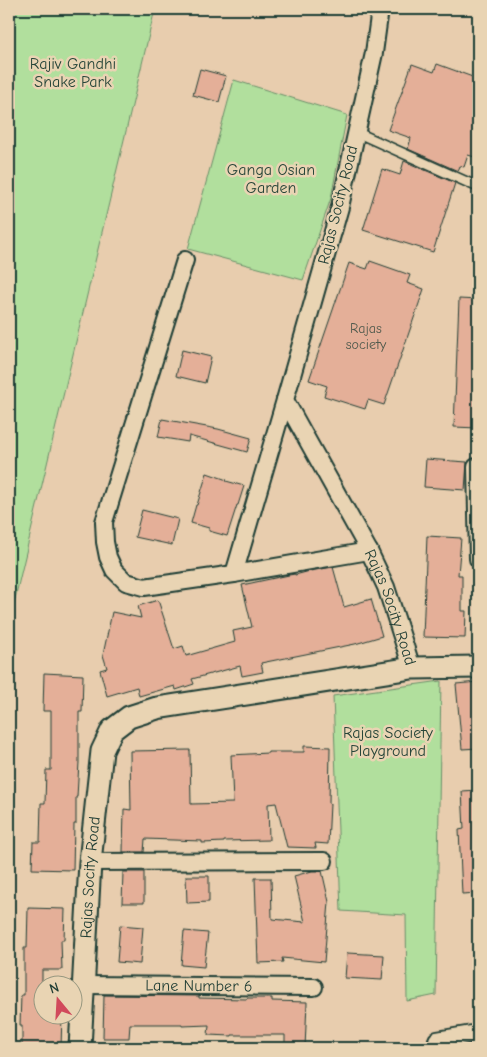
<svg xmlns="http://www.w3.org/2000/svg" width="487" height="1057" font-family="'Comic Neue',sans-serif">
<rect width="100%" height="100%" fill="#e8cdae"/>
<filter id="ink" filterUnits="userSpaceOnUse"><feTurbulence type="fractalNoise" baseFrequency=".02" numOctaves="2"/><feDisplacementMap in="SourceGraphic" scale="10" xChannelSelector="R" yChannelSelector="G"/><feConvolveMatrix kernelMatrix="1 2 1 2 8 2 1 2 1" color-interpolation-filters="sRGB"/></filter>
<g filter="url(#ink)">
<g fill="#b1df9d" stroke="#688e68">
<path d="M9,9H155L9,624Z"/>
<path d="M234,80L347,115L331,198L303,280L188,249Z"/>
<path d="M441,681L436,995L407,1001L406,915L341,911L333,696Z"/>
</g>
<g fill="#e4af98" stroke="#1f3d34">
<path d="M412,64L434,72L437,64L478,79V158L468,155L464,167L460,166L458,171L408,149L411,138L388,130Z"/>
<path d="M200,69L226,76L219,102L193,95Z"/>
<path d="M404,161L455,183L433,252L363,230L382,169L400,175Z"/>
<path d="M370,261L410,275L407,283L424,289L384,405L368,400L365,409L324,396L327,386L309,380L349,263L367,269Z"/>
<path d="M459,299L478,300V428L454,427Z"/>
<path d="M182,350L211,357L205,383L176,376Z"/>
<path d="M162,419L218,429L251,438L247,452L189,436L188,442L158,437Z"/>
<path d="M426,459L467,462L465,490L424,487Z"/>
<path d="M207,473L227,480L226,481L244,486L238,505H237L227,536L209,531V528L191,523L196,505H197Z"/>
<path d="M142,510L178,519L172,545L135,537Z"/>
<path d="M427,536L461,538L458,575H462V611H466L465,638L423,637Z"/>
<path d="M333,567L344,607L371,599L382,636L355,644L261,663L263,672L242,676L240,666L192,679L194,684L176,690L175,686L139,696L137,687L107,696L100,670L107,668L103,655L112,612L141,618L138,606L158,600L174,649L183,646L186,656L235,642L233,631L252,627L242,585L289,575L295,574V575L310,571Z"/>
<path d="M44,673L83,675L82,712H79V762L77,797H76V824H74L73,870L32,869L33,842H40L41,803H45L46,770H51V711H43Z"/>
<path d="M478,682V748L462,749L456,684Z"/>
<path d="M304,746L330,747L329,804H330L328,844L315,843L316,848L287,847L276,803L268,804L269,840L224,841V842L202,843V841L145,839L144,852H123L124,809L131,810L130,751L190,750L191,804L233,803L231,755L268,753V752H304Z"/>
<path d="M478,790V893L462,894L459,830L464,829L462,791Z"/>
<path d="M312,871H322L329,902L324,962L282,958L283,962L258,963L255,878H271L272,919L305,922L294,876Z"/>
<path d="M123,872H144V903H122Z"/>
<path d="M186,876H209V902L187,903Z"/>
<path d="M28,908L65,909L64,940H61L62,970H42V1014H62L61,1048H22V1026H20L21,995H24V948H27Z"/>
<path d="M120,925L143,927L140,964L117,962Z"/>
<path d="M184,931L208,933L204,967L181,965Z"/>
<path d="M347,953L384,955L382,980L345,978Z"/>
<path d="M104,995L199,996V998L247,999V998H272V1001L307,1002L305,1048H285V1035H232V1036L208,1035L209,1025L182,1026V1024H130L129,1038H103Z"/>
</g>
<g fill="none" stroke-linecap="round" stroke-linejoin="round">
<defs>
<path id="service" d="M356,132L478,187"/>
<g id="minor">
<path id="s1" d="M380,9L374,53L340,207L285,400L369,551L386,587L412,668"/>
<path d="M185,260L104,522L105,542L108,557L114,570L126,582L144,587L234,574L369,551"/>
<path d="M476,467L478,559"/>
<path d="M234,574L285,400"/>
<path d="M90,862L324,861"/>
<path id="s2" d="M83,985L314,987"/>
<path d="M437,1040L478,1033"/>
</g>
<g id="tertiary">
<path id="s3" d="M80,1048L90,862L102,751L112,730L129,717L157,708L412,668L478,667"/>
</g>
</defs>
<use href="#service" stroke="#1f3d34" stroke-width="12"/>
<use href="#minor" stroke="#1f3d34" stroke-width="20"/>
<use href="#tertiary" stroke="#1f3d34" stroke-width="25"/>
<use href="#service" stroke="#e9d4b3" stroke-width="9"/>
<use href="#minor" stroke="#e9d4b3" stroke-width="16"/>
<use href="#tertiary" stroke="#e9d4b3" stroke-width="21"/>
</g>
</g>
<g text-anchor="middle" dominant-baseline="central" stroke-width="5" stroke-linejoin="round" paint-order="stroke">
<g font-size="14" fill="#505a4d">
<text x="366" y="328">Rajas<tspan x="366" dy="16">society</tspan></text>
</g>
<g font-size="16" fill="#264539" stroke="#e9d4b3">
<text x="73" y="64">Rajiv Gandhi<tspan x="73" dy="18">Snake Park</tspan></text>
<text x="271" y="170">Ganga Osian<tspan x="271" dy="18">Garden</tspan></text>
<text x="388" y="733">Rajas Society<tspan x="388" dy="18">Playground</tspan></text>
</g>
<g font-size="16" fill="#1f3d34" stroke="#e9d4b3">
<text transform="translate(338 205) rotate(-76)">Rajas Socity Road</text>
<text stroke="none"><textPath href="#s1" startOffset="636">Rajas Socity Road</textPath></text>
<text stroke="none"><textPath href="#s3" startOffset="171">Rajas Socity Road</textPath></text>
<text stroke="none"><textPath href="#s2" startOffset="116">Lane Number 6</textPath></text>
</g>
</g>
<rect width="487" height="1057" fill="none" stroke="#e9d4b3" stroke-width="30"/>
<rect x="15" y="15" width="457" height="1027" fill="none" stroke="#1f3d34" stroke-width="2" filter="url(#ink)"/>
<g transform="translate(58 1000) rotate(342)"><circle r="24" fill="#e9d4b3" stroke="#989880"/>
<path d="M0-4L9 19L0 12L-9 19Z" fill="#d1495b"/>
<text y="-8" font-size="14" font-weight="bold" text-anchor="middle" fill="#1f3d34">N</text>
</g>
</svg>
